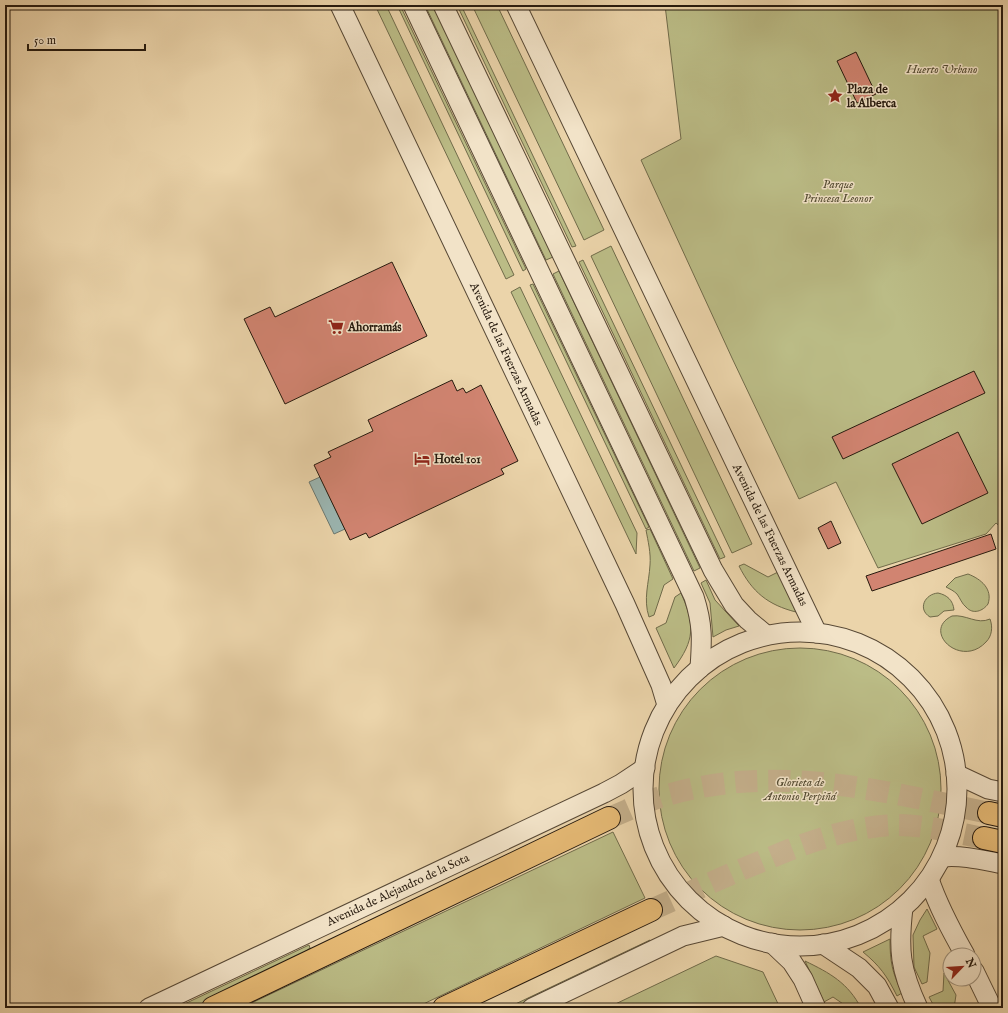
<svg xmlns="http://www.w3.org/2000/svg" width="1008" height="1013" font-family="'IM FELL English',serif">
<rect width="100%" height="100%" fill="#ebd4aa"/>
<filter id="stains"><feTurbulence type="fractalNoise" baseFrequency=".005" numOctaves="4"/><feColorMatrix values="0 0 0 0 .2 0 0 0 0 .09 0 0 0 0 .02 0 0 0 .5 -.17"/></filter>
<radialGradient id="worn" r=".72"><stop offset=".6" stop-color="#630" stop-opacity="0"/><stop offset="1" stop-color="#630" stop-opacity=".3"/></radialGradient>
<g fill="#bbbc86" stroke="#706b4a">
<path d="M375,5H386L514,275L506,279Z"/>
<path d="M397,5H400L526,269L523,271Z"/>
<path d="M425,5H433L553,257L546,260Z"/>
<path d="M457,5H461L576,246L572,247Z"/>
<path d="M472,5H497L604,230L584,240Z"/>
<path d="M665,5H1003V529L996,523L986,534L878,568L836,482L799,499L732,358L641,160L681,139Z"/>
<path d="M611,246L752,544L732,553L591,256Z"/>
<path d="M583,260L725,557L720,559L579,262Z"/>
<path d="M559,271L700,568L694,571L553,274Z"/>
<path d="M533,284L649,527L646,529L530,285Z"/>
<path d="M520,287L637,533L636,554L511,292Z"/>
<path d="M650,529L673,579L664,585L654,615L649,617C643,599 649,583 650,565C651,553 648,541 646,530Z"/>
<path d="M744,564L768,577L778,572L796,612C768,605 752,592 739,566Z"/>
<path d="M968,574C981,579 993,589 988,604C983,611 973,615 966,607C962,604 960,598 957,594C954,591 950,589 946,587L955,578Z"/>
<path d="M706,580L715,600L739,626L726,630L713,637L710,603L701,583Z"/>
<path d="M681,593C695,625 695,640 674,668L656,628L666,623L675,597Z"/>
<path d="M938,593C947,595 953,600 954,610L944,611L938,616L930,617C917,609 925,594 938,593Z"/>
<path d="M952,616C966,614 977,625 990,619C993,627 992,636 986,642C961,669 921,631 952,616Z"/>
<circle cx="800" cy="789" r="141"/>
<path d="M613,832L645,898L415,1008H241Z"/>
<path d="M927,909L937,929L923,936L930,953L927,982L922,984L914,967L913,935L920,920Z"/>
<path d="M890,939C890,962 892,972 902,993L897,996C887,976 880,966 863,952Z"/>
<path d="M650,940L651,943L514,1008H507Z"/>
<path d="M309,945L310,948L288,964L195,1008H176Z"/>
<path d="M716,956L763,972L780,1008H607Z"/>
<path d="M805,961C830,973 848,983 861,1008H849L833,997L824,1002Z"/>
<path d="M944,973L956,995L954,1008H935L929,997L943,991Z"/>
</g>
<path fill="#9bb6b2" stroke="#6c7870" d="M320,477L345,529L334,534L309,482Z"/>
<g fill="#d18471" stroke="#261a0e">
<path d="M856,52L876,94L857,103L837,61Z"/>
<path d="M392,262L427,336L285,404L244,319L270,307L275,317Z"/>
<path d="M974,371L985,393L843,459L832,437Z"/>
<path d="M452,380L457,391L463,388L466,393L481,385L518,461L501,469L504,474L369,538L366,533L350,540L314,465L331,457L328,452L373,431L368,420Z"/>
<path d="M958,432L988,493L922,524L892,464Z"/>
<path d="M831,521L841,543L828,549L818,528Z"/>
<path d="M991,534L996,549L872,591L866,576Z"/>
</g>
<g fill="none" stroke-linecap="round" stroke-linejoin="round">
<g stroke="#c4af8b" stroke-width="22" stroke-dasharray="22 11" stroke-linecap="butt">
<path d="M609,818C629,810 650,799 671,794C778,764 884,791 989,813"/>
<path d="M651,910C689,893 726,875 765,860C807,842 851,826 897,825C926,825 956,833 984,838"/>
</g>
<defs>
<g id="minor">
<path d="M340,5L625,604L661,685L667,705"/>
<path d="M413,5L694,597C703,625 702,640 700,668"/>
<path d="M443,5L713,570L734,605L748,620L766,635"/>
<path d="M516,5L817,633"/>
<circle cx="800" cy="789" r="157"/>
<path d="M956,774L988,789L1003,792"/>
<path d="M942,857C963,855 982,860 1003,864"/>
<path d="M929,879C938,906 951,930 965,955"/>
<path d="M903,908C898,950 900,969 918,1008"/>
<path d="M772,943L792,962L803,979L816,1008"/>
<path d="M823,944L859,968L877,986L889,1008"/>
<path d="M974,971L992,1008"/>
<path d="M149,1008L604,793L621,784L645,768"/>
<path d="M532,1008L683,936L724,926"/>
</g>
<g id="major">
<path d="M989,813L1003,816"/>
<path d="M984,838L1003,842"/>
<path d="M213,1008L609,818"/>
<path d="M444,1008L651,910"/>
</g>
</defs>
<use href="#minor" stroke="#574835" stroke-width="21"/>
<use href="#major" stroke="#261a0e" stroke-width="24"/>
<use href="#minor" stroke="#f2e3c8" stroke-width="19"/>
<use href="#major" stroke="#e6ba75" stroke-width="22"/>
</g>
<defs>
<symbol id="sight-bare" viewBox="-9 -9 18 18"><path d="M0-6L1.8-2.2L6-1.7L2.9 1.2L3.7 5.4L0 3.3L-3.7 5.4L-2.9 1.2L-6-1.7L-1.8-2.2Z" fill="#8f2418" stroke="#f2e3c8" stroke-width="2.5" paint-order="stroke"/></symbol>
<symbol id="supermarket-bare" viewBox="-9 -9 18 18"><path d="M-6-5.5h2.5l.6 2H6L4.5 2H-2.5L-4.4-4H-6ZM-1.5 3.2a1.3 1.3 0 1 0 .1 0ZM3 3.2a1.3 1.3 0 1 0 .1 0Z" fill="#8f2418" stroke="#f2e3c8" stroke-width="2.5" paint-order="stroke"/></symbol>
<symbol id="hotel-bare" viewBox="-9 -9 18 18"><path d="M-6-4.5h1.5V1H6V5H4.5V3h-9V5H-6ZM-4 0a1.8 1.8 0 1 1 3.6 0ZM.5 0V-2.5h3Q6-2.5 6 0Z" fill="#8f2418" stroke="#f2e3c8" stroke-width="2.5" paint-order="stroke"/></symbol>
</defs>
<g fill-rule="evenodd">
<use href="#sight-bare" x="824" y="85" width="22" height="22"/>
<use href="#supermarket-bare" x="325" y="316" width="22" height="22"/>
<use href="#hotel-bare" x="411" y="448" width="22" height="22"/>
</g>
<g text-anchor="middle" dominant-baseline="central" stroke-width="3" stroke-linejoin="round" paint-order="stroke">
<g font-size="12" font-style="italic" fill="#534b32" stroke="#f2e3c8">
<text x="942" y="69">Huerto Urbano</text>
<text x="838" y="184">Parque<tspan x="838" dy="14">Princesa Leonor</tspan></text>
<text x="800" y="782">Glorieta de<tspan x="800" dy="14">Antonio Perpiñá</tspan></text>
</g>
<g font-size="12" font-weight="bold" fill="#261a0e" stroke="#f2e3c8" text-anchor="start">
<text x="847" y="89">Plaza de<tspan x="847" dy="14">la Alberca</tspan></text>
<text x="348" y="327">Ahorramás</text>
<text x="434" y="459">Hotel 101</text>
</g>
<g font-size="12" fill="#261a0e" stroke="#f2e3c8">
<text transform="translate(506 354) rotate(65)">Avenida de las Fuerzas Armadas</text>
<text transform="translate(770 535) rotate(64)">Avenida de las Fuerzas Armadas</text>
<text transform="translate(398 890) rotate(-25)">Avenida de Alejandro de la Sota</text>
</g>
</g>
<rect width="1008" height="1013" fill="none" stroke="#ebd4aa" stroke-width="20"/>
<rect x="6" y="6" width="996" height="1001" fill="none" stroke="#261a0e" stroke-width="2"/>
<rect x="10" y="10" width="988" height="993" fill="none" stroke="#261a0e"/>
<g transform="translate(962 967) rotate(65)"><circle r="19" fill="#f2e3c8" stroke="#a0937e"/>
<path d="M0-3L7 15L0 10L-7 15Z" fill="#8f2418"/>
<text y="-6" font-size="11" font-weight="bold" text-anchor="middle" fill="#261a0e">N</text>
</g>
<path d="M28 44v6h117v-6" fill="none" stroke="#261a0e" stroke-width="2"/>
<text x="34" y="44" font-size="12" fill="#261a0e" stroke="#f2e3c8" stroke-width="3" paint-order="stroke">50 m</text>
<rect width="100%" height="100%" filter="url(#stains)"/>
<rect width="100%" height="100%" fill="url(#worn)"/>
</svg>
